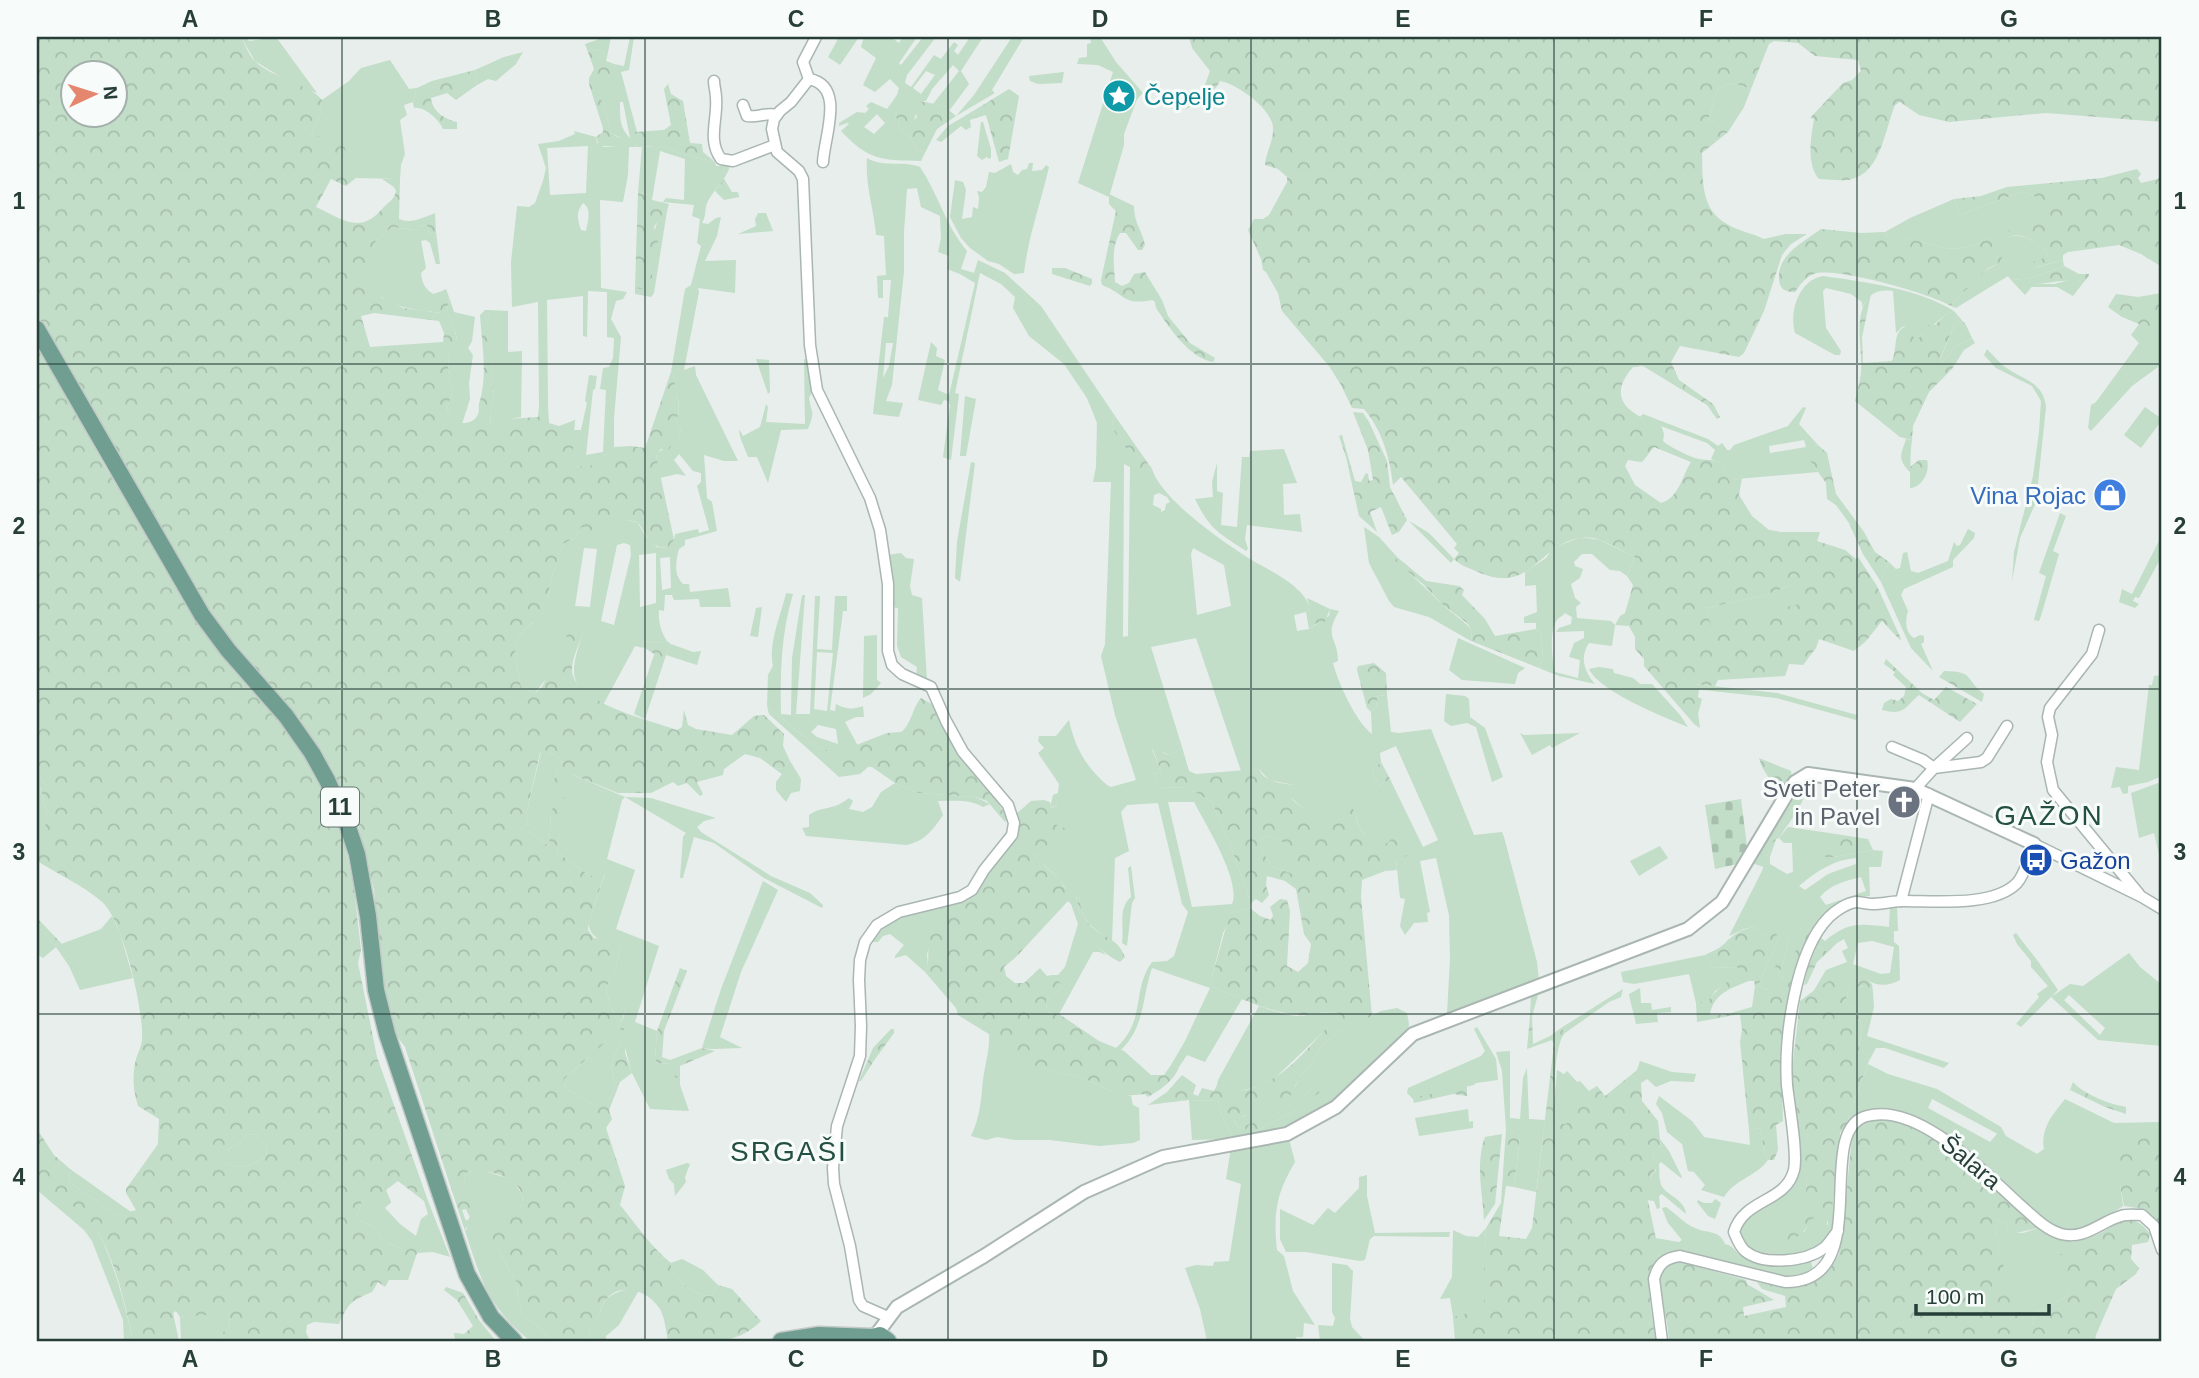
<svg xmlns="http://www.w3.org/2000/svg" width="2199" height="1378" font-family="Helvetica,sans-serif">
<defs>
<pattern id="forest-crowns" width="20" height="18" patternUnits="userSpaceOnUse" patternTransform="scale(1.75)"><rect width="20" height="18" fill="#c2ddc8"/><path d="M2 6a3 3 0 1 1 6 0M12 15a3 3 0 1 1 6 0" fill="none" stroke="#a7bfad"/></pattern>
<pattern id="cemetery-stones" width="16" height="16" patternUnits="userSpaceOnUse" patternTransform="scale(1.75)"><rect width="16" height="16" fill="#c2ddc8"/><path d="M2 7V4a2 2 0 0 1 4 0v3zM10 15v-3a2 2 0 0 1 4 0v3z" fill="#a7bfad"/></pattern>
</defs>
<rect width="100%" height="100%" fill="#e7eeeb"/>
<g fill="#c2ddc8" fill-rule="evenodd">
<path d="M241,37H247L249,41L276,37L317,93L292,84L255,61Z"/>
<path d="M605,37H611L607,57L602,51L591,49L588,52L585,44Z"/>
<path d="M630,37H634L629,70L621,72L637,132L635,144L638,147H629L628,175L623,202L600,200L601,288L627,292L623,299L616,301L611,319L621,337L614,418V447C599,466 596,467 571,466L574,430H581L587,403L585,401L589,375L597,376L595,389L593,390L586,455L603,452L606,390L600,389L603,368L609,367L613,358L614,338L607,337V292L588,291L587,337L583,336V296L547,300L548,405H539L538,302L512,307L511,262L517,206L529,207L535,203L543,181L546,168L538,144L559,141L575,134L574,131L596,137L597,143L604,147L617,146L619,137L611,133L603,102L598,96V80L617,70L614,64L624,66ZM620,102H623L630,138C619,128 620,116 620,102ZM588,146L586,193L550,195L547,148ZM583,203C592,209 588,221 586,231L581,230C577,219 576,212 583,203Z"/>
<path d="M836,37H859L840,65L828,57L837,41Z"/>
<path d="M864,37H891L899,43L902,37H917L899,63L901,65L923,37H936L907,75L905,83L911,87L934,55L941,59L954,42L958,45L954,51L958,55L970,37H983L961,71L969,84L949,111L944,106L933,104L959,71L953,65L932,89L926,101H920L914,120H910L897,112L895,116L899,121L900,128L911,138L916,148L925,153L921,161C882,160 869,161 841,131L849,124L847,123L839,126V123L857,112L865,113L869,109L866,106L871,102L887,109L897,95L899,88L890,79L875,92L863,85L876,58L861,47ZM926,71L935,75L921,94L913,88ZM877,114L885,123L874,134L864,127Z"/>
<path d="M1012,37H1024L992,90L995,93L956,116L974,95Z"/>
<path d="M1090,37H1100L1116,62L1143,93L1137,99L1124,134V145L1109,197L1078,183L1113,72L1098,65L1077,64L1079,58L1087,57V44L1091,43Z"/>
<path d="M523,52L516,64L496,81L488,79L477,85L475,70L504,57Z"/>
<path d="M390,60L409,89L417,88L413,102L404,105L407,115L400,120L405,154L401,165L400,179L356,178L347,174L345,156L311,136L321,112L322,100L349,81L361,68Z"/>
<path d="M1064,72L1062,83L1038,84L1030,81L1029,76Z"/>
<path d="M1733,83L1751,89L1744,107L1728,132L1708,120L1718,88Z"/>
<path d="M973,111L976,118L970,120L971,127L966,130L961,126L941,142L936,140L948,126Z"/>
<path d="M981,122H983L991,149V158L989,159L987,157L982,160L977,156Z"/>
<path d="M663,146L672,151L715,162L716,166H730C726,180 715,188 708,201C704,208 707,215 702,223L708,224L716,218L721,217L717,236L705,261L736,260L735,293L698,288L699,292L684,370L695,366L696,375L738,461H724L704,455L707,498L712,502L717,531L685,540V545L679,549C676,561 673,574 683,584H689L690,592L728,588L731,607H700L699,599L674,600L672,595H665L664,611L659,610C658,621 661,632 667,641L660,643L644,641L642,645L644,648L635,646L603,705C564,684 572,669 583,632L535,693L521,687L515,656L517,640L524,630L533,623L548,599L551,579L563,544L575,538L582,527L603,529C614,517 622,519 637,522L646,537L657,547L667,548L674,540L675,534L698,529L699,533L709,530L697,486L701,482V473L693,471L679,454L674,460L686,476L677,474L660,478L656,454L679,438L681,430L676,421C681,409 680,401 674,390L675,378L671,372L685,289L691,285L701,246L697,243L700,219L692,216L694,205L663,202L666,198L684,200L685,159L660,151L652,200L650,195L638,193L642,147ZM624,543L630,545L631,555L614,625L601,621L617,545ZM584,548L597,549L590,607L575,606ZM656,553V603L640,607L639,555ZM670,557L671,588L662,590L660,558Z"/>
<path d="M867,158C884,168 902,160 920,167C938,194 946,226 967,251L961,269L974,273L978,260L1005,273L1041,306L1115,416L1112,420L1114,431L1147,471L1152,469C1161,499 1223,542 1250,559C1270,571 1305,586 1310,609L1306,612L1294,615L1297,631L1309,629L1329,616L1330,609L1339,611C1323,638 1338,637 1338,661L1333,663C1338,683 1356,722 1372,734L1371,712L1376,707L1378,696L1387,695L1391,732L1399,733L1431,729L1474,835L1502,832L1504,837L1537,962L1539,981L1500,998L1447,1014L1450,959L1449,915L1436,858L1420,861L1430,912L1427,913L1428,922L1414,923L1405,935L1400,926L1405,899L1400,898L1396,859C1378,846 1356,836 1356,812L1340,823H1318C1309,806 1302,811 1292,798L1295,785L1269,780L1259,769L1241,771L1196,638L1151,647L1182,747C1167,760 1168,752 1152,749L1161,772L1154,773L1159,787L1188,788L1212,802L1232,850L1251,903L1250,908L1233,912L1223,933L1211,980L1213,987L1242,999L1205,1062L1187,1055L1179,1067L1171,1065L1185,1041L1210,988L1152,968C1142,997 1145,1027 1121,1050L1116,1048C1147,1020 1131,991 1152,962L1167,961L1174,956L1188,912L1182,904L1158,803L1127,805L1121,812L1129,851L1115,858L1112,941C1091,926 1080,921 1079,894H1076C1078,918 1088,937 1106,955L1099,952H1093L1059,1014L1047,1012L1046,1000L1061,989L1062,985L1051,975H1058L1065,967L1078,924L1071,904L1068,901C1069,882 1047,869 1035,857L1054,838L1068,830L1055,824L1057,805L1050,808L1053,795L1058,793L1059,784L1038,753L1044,748L1038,741L1039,736H1056L1069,720C1075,748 1086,767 1107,785L1111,787L1136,780L1115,715L1101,656L1105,644L1111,482H1093L1096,467L1097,423L1087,398L1064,364L1029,336L1013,308L1015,297L1001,284L980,273L955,393L959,394L951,460L943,457L950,405L948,401L944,400L941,405L918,400L931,342L937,348L936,356L945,360L938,390L949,395L975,283L960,274L947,269L949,256L938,252L941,238L940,216L921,207L917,188L907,189L904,232V271L892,385L886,401L903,403L899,417L873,414L884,317H888L891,280H883V298H878L877,276L886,275L884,236L876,235C874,209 865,185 867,158ZM886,343H893L889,366L883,378ZM1124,464L1130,467L1128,636L1123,637ZM1159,493L1167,497L1170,502L1166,504L1165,510L1161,512V509L1153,505L1154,495ZM1193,548L1224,565L1231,606L1197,615L1191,554ZM1396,746L1438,840L1423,847L1390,779L1380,785L1372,775L1373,769L1381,762L1380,753ZM1168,802H1194C1205,823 1242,882 1232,904L1192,907Z"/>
<path d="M1029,163H1033L1032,171L1042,170L1046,165L1049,167C1041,202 1028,237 1024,273L1014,274L999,264L988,261L970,248L961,238L950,217L955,180L963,182L966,190L962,219L972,217L973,207L978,209L979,197L977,191L982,192L986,187L989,172L995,173L1011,164L1013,172L1018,175L1022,170L1027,169Z"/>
<path d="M2025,192L2036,197V208L2016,227L2011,229L2009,237C2024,232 2034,243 2047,250L2046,258L2034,268L2063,260L2064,266L2032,278L2011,280L2008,276L1956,308L1951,306C1960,292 1984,268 1999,264L1990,238C1953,255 1946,249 1909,238L1902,242H1890L1885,232L1910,218L1954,199L1960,215L2013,195Z"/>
<path d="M665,211H667L654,293L651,297L635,294V288L644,290L653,278L649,266C660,247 646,233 665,211Z"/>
<path d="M758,213H766L773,231L738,234L756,226L755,219Z"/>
<path d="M427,225L429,234L436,232L440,264H436L430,243L426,240L421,241L426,268L421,273C422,283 425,289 433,294L442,291L441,313C415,309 376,309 370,277C368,267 373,252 374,243L392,227L414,230L419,226Z"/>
<path d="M1823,276C1865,282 1919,289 1954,311L1945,315L1917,339L1913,338V334L1906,326L1902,327L1896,333L1893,291C1877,289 1869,293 1862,308V302L1851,294L1826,288L1823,291L1826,328L1841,351L1840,355H1835L1795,333C1789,311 1799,280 1823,276Z"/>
<path d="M2073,279L2083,283L2073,296L2057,287H2030L2034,284H2054Z"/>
<path d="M449,297L454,312L475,317L472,341L468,348L473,355L469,383L470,399L462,424L454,422L447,409L453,390L449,377L448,356L457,338L453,324L447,311Z"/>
<path d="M488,310L508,311V352L522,351L521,417L506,420V431H491L490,410L494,400Z"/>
<path d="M1956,321L1966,325L1972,338L1956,346L1942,362L1940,360Z"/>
<path d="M2139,324L2143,337L2162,334V364L2132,386L2091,431L2088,428L2091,405L2096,402L2139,343L2131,335Z"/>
<path d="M1987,349C1994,356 2000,364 2008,369C2024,380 2043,382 2046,407L2036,502L2020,538L2012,581L2014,552L2033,476L2039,432L2041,401L2032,386L1996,368L1984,355Z"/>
<path d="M756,359L769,360L770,392L768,394Z"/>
<path d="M804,359H808L813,390L809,398C812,415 815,411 808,429L781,430L768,483L757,457H748C745,448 739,438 739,429L743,436L760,427L766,404L768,407L766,422L805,424Z"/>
<path d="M965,396L976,399L966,456H960Z"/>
<path d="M1803,407L1806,408L1799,424L1818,445L1814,446L1810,461L1818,472L1737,479L1729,482L1722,464L1711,459L1715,450L1707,443L1639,418L1643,414L1708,439L1718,446L1722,443L1727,450H1730L1734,445L1788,426ZM1804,440L1806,447L1770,453L1769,446Z"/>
<path d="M2145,407L2159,417L2162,414V420L2141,448L2124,435Z"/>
<path d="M1906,439L1912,440C1910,452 1911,462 1910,472C1897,459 1901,455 1906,439Z"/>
<path d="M1284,449L1297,483L1283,484L1284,515L1300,514L1302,532L1247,525L1245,539L1248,549L1246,551C1219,533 1210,530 1195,499L1213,497L1212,482L1217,463V491L1223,493L1221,525L1237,527L1242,457H1249L1250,451Z"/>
<path d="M971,462L975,463L960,582L955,578L957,542Z"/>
<path d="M2060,513L2066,516L2053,551L2059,554L2041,616L2039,621L2034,620L2046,576L2039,573Z"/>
<path d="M1409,521L1429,533L1454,559L1451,563Z"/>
<path d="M1364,527L1379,537L1397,557L1396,561C1412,575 1427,590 1442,604C1452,614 1464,620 1472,631L1471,641L1429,617L1394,607L1389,601L1369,563Z"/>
<path d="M1968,529L1975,533L1974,538L1953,560V567L1904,589L1901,595L1908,611C1905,620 1905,633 1914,638L1920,635L1924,636V642L1921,644L1933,671L1911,648L1881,582L1889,562L1896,569L1900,568L1903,553L1907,552L1911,571L1918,573L1948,561L1954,542L1957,546L1960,545Z"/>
<path d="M2162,535V556L2139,598L2135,597L2133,601L2139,604L2135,608L2119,602L2122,589L2132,594Z"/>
<path d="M1581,537L1600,540L1635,557L1627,576L1620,571L1610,570L1592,554H1582L1574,562L1575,566L1583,569L1580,578L1571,584L1575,598L1581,603L1576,607L1577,618L1611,621L1615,625L1612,646L1589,643C1579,658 1585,672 1595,684L1559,676L1539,668L1543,658L1541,634L1536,629V623H1524V617L1537,612L1536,585L1525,586V572L1546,558L1553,548ZM1565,613L1572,617L1571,624L1559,628L1556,632L1584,631V638L1574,643L1569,657L1580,660L1578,678L1555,672C1552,660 1549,630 1557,620C1559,617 1563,616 1565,613Z"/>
<path d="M901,553L906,558L914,559L910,586L912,595L922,598L927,681L916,676L917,667L901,657L897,646L898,608L891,607L887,555Z"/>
<path d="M1793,585L1804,603L1711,626L1706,608L1762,596Z"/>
<path d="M786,593L793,594C781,634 780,672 781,714L791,715L792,658L802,595H805L796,714H810L815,596H820L817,649L832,650L835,596H847V611H843L830,710L835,711L836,704C845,709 853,710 863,706L864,717H856L845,722L858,746L836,754L818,748L767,706L768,675L773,666C768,642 781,616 786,593ZM817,652L833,653L827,711L814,709ZM818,725L836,729L838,744L817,737L811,732Z"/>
<path d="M762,607L758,637L750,636L756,608Z"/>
<path d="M877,635V680L881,683L871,694L863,698L864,636Z"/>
<path d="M1458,638L1525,668L1518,673L1515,684L1462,680L1449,670Z"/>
<path d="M671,644L693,652L701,651L697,665L666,655L645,719L634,714L655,652L657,656L666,655Z"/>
<path d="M1599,667L1613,669L1614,673L1633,678L1640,684H1652L1680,715L1688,727C1664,717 1600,692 1589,669Z"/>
<path d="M2162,675V776L2148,782L2128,786V793L2123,794L2120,787L2111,788L2116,767L2139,770L2149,685H2152L2154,676Z"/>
<path d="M1694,684L1777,693L1857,715L1856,720L1776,698L1694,689Z"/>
<path d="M1446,694L1465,696L1469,699L1470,717L1485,728L1503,777L1492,782L1476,727L1467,723L1451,726L1444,721Z"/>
<path d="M1520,733L1524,735L1580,733L1552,748L1550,745L1532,755Z"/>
<path d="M544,750L562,760L554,780L571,774L625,797L651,798L716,818L704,821L697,827L701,832L771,876L810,893L823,905L822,908L764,878L714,843L694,837L683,878H680L683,837L686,833L625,797L622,800L607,859L635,870L616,929L659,946L635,1022L657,1031L655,1059L657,1063L672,1064L676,1078L680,1077V1085L689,1111L650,1109L632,1073L622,1037L611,1065L615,1086L607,1104H592L566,1089L563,1080L588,1058L614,1024H618L621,1029L625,1011L621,1022L615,1017L610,1005L606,988L616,968L620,945C606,941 588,940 589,922L605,874L590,876L557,852L565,806L551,813L549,846L529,832L526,815L541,752Z"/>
<path d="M790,761L801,779L800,791L791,793L786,802L776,790V782L782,774L775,769L784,768Z"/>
<path d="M37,772L45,784L40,787L47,814L46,829L37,837Z"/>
<path d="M895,783L918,793L975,797L990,804L983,807C970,799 953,801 938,801L943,815C932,831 925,841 906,845L806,836L802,828L809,827V815C824,805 833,811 849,798L853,801L849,809L863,812L872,807L881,792Z"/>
<path d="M2158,783L2162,785V867L2154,833L2139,838L2131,793Z"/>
<path d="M1803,784L1806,787L1774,839L1767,856L1770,857V864L1787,874L1793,872L1792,843H1784L1779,838L1788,827L1829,833L1828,858L1873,850L1883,851L1881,867H1869L1870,896C1844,895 1829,913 1813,931L1809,929L1783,979L1779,976L1789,942L1787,939L1769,990L1762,989L1759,984L1779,938L1773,930L1763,935L1754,927L1744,929L1729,936L1762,871L1763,867L1752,863ZM1856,858V864L1828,874L1805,890L1799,886C1817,871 1833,860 1856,858ZM1861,877L1866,891L1826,905L1820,897C1831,884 1845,881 1861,877Z"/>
<path d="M1268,836C1290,843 1293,849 1297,870L1293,874L1271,866L1260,847V840Z"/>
<path d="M1660,846L1668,858L1639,876L1630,861Z"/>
<path d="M1131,866L1135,898L1132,903L1127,946L1122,943C1125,928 1117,909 1131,897L1128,868Z"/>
<path d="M763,881L778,890L741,972L720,1037L742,1048C727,1048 715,1050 702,1048L721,989Z"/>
<path d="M1890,905L1897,907L1898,931H1894V942L1899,946L1900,980C1885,988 1870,986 1859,972C1840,974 1828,981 1813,992L1826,970L1847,962L1842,951L1848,948L1844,939L1837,943L1828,952L1814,944L1818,936L1825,941C1849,921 1860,924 1889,927ZM1872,941L1894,947L1890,973L1881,974L1853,964L1858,943Z"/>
<path d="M941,906L927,954L928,966L925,972L906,955L895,958V956L904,945L890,934L883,936L878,942H869C895,915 907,914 941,906Z"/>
<path d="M112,916L120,933L133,978L80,990L69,966L56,947L43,958L37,954V926L56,946L101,929Z"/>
<path d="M2016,933L2037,960L2031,961L2017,944L2013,935Z"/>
<path d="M2129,953L2140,967L2162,985V1046L2098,1040L2051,997L2070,984L2083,986ZM2069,995L2105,1028L2100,1035L2064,1000Z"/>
<path d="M1705,955L1713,968L1737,967L1742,974L1715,991L1709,1001L1696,1003L1689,974L1634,984L1623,982L1621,972Z"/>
<path d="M1613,963L1614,966L1538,995L1532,1016H1530L1531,995Z"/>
<path d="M1856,986L1865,987L1873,992L1874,1007L1867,1036L1949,1063L1944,1068L1885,1048H1876L1869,1061L1866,1054L1859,1049L1862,1027L1857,1011L1845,1002L1849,988Z"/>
<path d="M1640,988L1641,1003H1651L1652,1010L1671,1007V1012L1657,1013L1658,1022L1636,1024C1634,1013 1631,1006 1629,994Z"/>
<path d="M1623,989L1621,997L1609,1002L1565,1033L1561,1028Z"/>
<path d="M1259,1006C1271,1010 1290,1017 1303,1016C1316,1014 1328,1010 1342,1014L1276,1077L1261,1086L1226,1094L1223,1085H1217L1218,1080Z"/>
<path d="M1397,1008L1407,1013L1409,1024L1407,1034L1345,1093L1293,1129L1242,1138L1295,1111L1313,1087C1287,1113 1272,1117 1238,1128L1234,1119L1245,1116L1295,1087L1301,1074L1309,1068L1320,1048L1338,1032L1381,1011Z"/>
<path d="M1477,1027L1496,1059L1498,1080L1476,1083L1474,1085L1413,1099L1407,1093L1408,1088L1481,1056L1485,1051L1474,1029Z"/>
<path d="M989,1034L1014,1046L1012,1053H1002V1057L1085,1079L1116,1093L1131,1096L1133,1105L1139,1108L1140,1140L1133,1143L1099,1146L1050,1140H1015L997,1137L986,1140L971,1136C980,1117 981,1101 983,1080C985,1064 990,1050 989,1034Z"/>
<path d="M1510,1051V1118L1520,1119L1523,1078L1527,1068L1529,1119L1545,1120L1536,1192L1514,1187L1520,1138L1516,1133L1506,1129L1502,1071L1496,1052Z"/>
<path d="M1640,1061L1672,1072L1696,1074L1694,1082L1671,1081L1656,1087L1647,1079L1641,1083L1631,1075L1637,1070Z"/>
<path d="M1868,1064L1888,1074L1937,1089L2001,1127L2006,1136L2037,1154L2044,1149C2040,1129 2053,1114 2065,1099L2114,1123L2162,1122V1137H2148L2120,1185L2123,1206C2106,1217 2082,1235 2060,1228C2044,1223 2031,1206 2018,1195C1982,1162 1945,1125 1896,1112C1877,1107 1862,1107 1848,1123L1849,1114ZM1932,1099L1996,1133L1997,1134L1990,1142L1928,1108Z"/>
<path d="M1557,1070L1564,1074L1567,1071L1577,1082L1580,1081L1589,1091L1571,1110L1566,1124H1561L1553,1113Z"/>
<path d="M1659,1096L1692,1121L1704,1137L1750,1145L1749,1130L1761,1128L1764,1153L1768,1160C1757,1176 1735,1179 1724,1197L1701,1190L1705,1185L1694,1172L1688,1171L1682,1144L1667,1132L1662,1113L1656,1104Z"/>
<path d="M1189,1100L1218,1101L1222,1115L1233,1139L1192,1140Z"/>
<path d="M1468,1109L1469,1122L1473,1121V1128L1419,1136L1415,1118Z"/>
<path d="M256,1134L267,1147L266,1157C253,1163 241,1173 227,1162V1150L240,1143L247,1135Z"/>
<path d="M1289,1139L1295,1162C1276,1194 1273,1213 1277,1250L1284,1256L1293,1291L1315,1325L1304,1323L1303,1337H1296L1297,1341H1207L1200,1309L1185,1268L1196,1265L1213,1266L1214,1262L1229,1261L1241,1184L1226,1179L1231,1148L1256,1146Z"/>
<path d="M1660,1139L1669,1151L1682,1177L1681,1178L1661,1162L1659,1164C1660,1171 1658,1181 1663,1188C1671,1197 1685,1201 1686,1214L1662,1194L1659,1196L1660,1208L1657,1209L1654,1201L1647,1200L1646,1192L1652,1182L1650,1177L1656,1170L1653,1159L1655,1151L1661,1148Z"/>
<path d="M687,1163L690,1164L685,1177L686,1182L675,1196L674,1184L669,1179L666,1170Z"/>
<path d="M1805,1168C1810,1192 1804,1209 1790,1227L1804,1232L1813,1217L1828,1225V1211L1833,1203C1834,1212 1835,1222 1831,1230C1820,1255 1794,1257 1770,1253C1760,1252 1752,1251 1745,1244C1741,1239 1741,1234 1739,1229C1753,1202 1795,1204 1800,1170Z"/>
<path d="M70,1169L131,1212L116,1215L69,1182Z"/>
<path d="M479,1169L512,1180L522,1194V1203L518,1211L500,1224L495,1245L517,1283L518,1299L523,1315L541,1329L551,1341H530C487,1305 482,1282 465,1231L467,1229L465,1221L469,1219C474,1201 460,1190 466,1173Z"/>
<path d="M37,1175C49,1192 67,1199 83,1212C108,1234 126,1308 133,1341H124L123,1320L92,1241L84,1230L37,1190Z"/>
<path d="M1367,1175V1196L1375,1233L1450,1232L1449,1237L1374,1236L1370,1239L1365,1260L1360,1261L1306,1252H1286L1280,1239V1209L1313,1225L1328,1208L1335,1213L1359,1188V1177Z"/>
<path d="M369,1191L400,1224L416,1236L421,1219L428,1214L424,1201H428L450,1257L433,1252L417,1253L412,1243L409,1249H403L383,1241C378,1230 372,1225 361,1221L357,1215L363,1199Z"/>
<path d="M1715,1199L1721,1203L1715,1219L1708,1216L1697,1202L1698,1200L1704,1203H1712Z"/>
<path d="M1666,1207C1675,1213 1685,1224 1695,1228C1707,1234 1719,1229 1725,1244C1735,1246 1735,1253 1743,1257C1763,1270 1789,1266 1811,1261L1813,1269L1802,1274L1781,1277L1682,1252L1670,1253L1660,1257L1655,1238L1679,1242L1682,1240L1668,1223L1662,1208Z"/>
<path d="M1996,1219L2006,1223L2008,1232L2023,1233L2039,1228L2059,1239L2074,1242L2067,1296L2048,1308L2035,1312L2032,1325L2024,1328C2013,1294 1995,1255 1996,1219Z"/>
<path d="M1486,1228L1484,1252V1310L1453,1317L1450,1298L1440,1299L1452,1277L1453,1230L1466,1236L1478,1237Z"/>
<path d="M682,1259L703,1270L718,1285L711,1296C693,1295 683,1283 671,1272V1263Z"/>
<path d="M1332,1263L1347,1265L1353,1271L1350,1319L1352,1327L1365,1341H1320L1318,1325L1333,1326L1335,1318L1332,1312Z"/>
<path d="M630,1288L639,1290L619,1325L606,1336V1341H592L589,1331C599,1324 598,1311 605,1301C610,1294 621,1291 630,1288Z"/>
<path d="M206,1313H229L230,1327L223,1332L220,1341H181L180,1317Z"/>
</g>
<g fill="url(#forest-crowns)" fill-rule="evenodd">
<path d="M37,37H241C245,44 249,56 255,61C270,77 313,86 322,100L321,112L311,136L334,137L345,146L347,173L356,178L346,186L331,179L316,207C342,219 360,235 382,209C388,202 394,201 396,191L394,187L382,179H400L399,219C411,224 423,218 435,213L436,232L429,234L427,225L419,226L415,230L392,227L374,243L370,277L382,298L403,308L440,313L442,291L446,289L449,297L447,311L453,324L457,339L448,356L449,377L453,390L447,409L454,422C463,424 474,424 478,414C480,410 478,408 479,404C488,376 482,345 480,315L485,310H488L489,319L494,400L490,411L491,430L506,431V419L538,417L539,405H548L549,423L559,426L575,420L572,466C596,467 599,465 614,447L631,446L645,448L671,372L675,378C673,397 684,401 676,421L681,430L679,438L668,450L661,449L656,455L674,540L668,548C644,546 650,536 637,522C618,518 607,519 600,539L588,541L585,539L586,528L582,527L575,538L563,544L551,579L548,599L543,614L524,630L517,640L515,656L521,687L535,693L542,687L569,631L573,626H579L583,632C580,643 572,658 572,669C572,703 650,720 677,730L682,727L684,710L688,725L696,729L732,735L754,716L764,715L784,734L783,746L790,761L784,768L775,769L760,758L745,754L724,769L723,775L697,782L703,794L700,796L687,783L678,786L673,782L651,793H618L571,774L566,786L558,785L554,780L562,760L544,750L540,753L526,815L529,832L549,846L551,813L556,799L562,797L567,799L557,852L590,876L605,873L589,922L588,930L594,938L611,940L620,945L616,968L606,988L610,1005L615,1017L621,1022L628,1009L633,1011V1017L624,1030H621L618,1024H614L610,1030V1038L563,1080L566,1089L592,1104L607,1103L615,1086L611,1065L622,1037L625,1039V1053L632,1073L620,1082L609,1110L612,1119L606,1128L625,1186L620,1205C636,1224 651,1247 671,1263V1272C683,1283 693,1295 711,1296L718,1285L732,1289L761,1321C734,1348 703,1341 668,1341C666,1331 665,1318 660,1309C648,1290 619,1280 604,1302C598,1312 599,1324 589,1331L592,1341H551L541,1329L523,1315L518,1299L517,1283L495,1245L488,1238C492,1234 495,1229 499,1225C506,1217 520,1213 522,1202C527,1179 482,1165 466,1173C461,1188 471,1198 472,1213L469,1216L466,1209L462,1210L467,1224L465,1231L405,1047L396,1035L387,1006L381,975L374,890L365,855L359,829L329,764L275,690L220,630L37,315ZM74,74H116V116H74ZM374,313L439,321L444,333L443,342L370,347L361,316Z"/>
<path d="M1189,37H2162V122L2046,113L1949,122L1919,115L1900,102L1895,105C1885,129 1881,172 1852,179C1842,182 1829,179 1819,179C1806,164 1811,137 1814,119L1810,118L1843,83L1852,80L1861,71L1858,60L1815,56L1798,43L1774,41L1769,44L1751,89L1733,83L1718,88L1708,120L1728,132L1702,153C1703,180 1700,209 1727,224C1738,231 1752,233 1764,239L1786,234H1807L1791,244L1782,255L1764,311L1744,353L1739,357L1680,346L1671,362L1679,380L1713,404L1720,417L1717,419L1707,405L1643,366L1633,367C1605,399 1630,415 1661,425L1664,434L1663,441C1668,446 1692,458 1699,459C1710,461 1711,458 1722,464L1729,481L1742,478L1739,495L1752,516L1769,530L1781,532H1820L1817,541L1845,550L1856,559L1858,557L1877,586L1901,639L1900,640L1882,621L1866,641L1854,651L1819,639L1816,648L1803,665L1789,664L1785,676L1718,680L1715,686L1694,684V689H1699L1698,697L1702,699L1698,714L1700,728L1694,724L1644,666V659L1635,649V637L1629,626L1615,625L1620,616L1625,613L1633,585L1627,576L1635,557C1619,550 1597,534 1579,538C1538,546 1530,595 1478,572C1469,568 1461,566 1454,559L1459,553L1454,548L1457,544L1401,477L1393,485C1390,458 1382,430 1364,409L1352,408L1341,385L1329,366L1282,311L1278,293L1266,272L1263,270L1261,259L1248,230L1254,219H1263L1269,215L1287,182V177L1278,169L1265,165C1266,152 1274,140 1273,127C1271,108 1237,84 1220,81C1214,94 1197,102 1185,110L1205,85L1210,71L1192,48ZM1654,447L1691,462C1682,476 1679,498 1661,503L1635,485L1625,466L1628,460L1642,462ZM1793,585L1803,603L1711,625L1706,608L1762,596Z"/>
<path d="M591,49L602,51L607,57L606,61L614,64L617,70L615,76L598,80V96L603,102L611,133L621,139L617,146H599L596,137L603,132V128L589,84V78L594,69L588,52Z"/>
<path d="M475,70L477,85L456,100L447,93L431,98C432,111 444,119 457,122V129H443C439,120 425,106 414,108L413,102L417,88L432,81Z"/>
<path d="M668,84L671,94L683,101L690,143L702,144L703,152L715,162L672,151L663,146L638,147L635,144V132L664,130L671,125L664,89Z"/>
<path d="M1009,89L1019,96L1008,159L999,162L986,115L976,118L973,111Z"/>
<path d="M920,101L944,106L956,116L937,129L925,153L916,148L911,138L900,128L899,121L895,116L897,112L905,111L910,120H914L917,117L914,108Z"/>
<path d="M2137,169L2141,174L2138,178L2141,183L2158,179L2162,170V267L2141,254L2119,245L2068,252L2063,255V260L2029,269L2028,267L2036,260L2046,258L2047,250C2034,243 2023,231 2009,237L2006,233L2036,208V197L2025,192L2013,195L1960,215L1954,199L1981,196L2007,187L2102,178Z"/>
<path d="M724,179L732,192H738L739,197L724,200L715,191Z"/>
<path d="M638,193L650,195L652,200L669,204L667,211H665L654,227L659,247L657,256L649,266L653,278L650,288L644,290L635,288Z"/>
<path d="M1109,194L1134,206C1134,224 1142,229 1145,245L1142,250H1138L1126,233H1120C1111,247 1114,265 1115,282L1122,286L1129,283L1134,274L1145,272L1162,300L1168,316L1177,327L1190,343L1215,358L1213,362C1189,358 1169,327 1156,308L1155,302L1152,300C1122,306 1126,294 1102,285L1101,280L1116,211L1109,204Z"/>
<path d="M1821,229L1861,233L1885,232L1890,242H1901L1909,238C1946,249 1953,255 1990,238L2005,250L1999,264C1987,267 1984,272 1976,281C1966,292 1961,290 1951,306C1931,294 1834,266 1814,274C1805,277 1800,285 1795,292C1786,292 1780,290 1779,280C1777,254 1804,242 1821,229Z"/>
<path d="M2064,266L2079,274H2089V276L2083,283C2068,277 2051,284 2034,284L2025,295L2011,280L2032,278Z"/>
<path d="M1052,268H1065L1092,279V283L1090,286L1052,274Z"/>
<path d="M2162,293V334L2143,338L2139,324L2122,317L2108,307L2116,294L2138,297Z"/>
<path d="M1871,294L1862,337L1863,363L1892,361C1898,348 1892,332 1906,326L1912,317L1917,319L1913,337L1917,339L1922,335L1927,325H1935L1945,315L1954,311L1966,325L1956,321L1940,359L1942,362L1956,346L1972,338L1975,343L1964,350L1952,369L1929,392L1913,426L1912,440L1900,437L1855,401C1857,391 1860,382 1861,372C1863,347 1852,315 1871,294Z"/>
<path d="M37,344L107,470L149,537L201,628L306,754L325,791L342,831L354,888L361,950L358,963L377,1057L428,1201H424L398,1181L386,1190L391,1202L384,1209L369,1192L363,1199L357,1215L361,1221C372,1225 378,1230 383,1241L403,1249H409L410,1243H413L417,1253L408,1280H389L385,1287L378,1282L372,1292C351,1301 349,1302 339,1324L314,1322L307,1325L306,1332L310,1341H220L223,1332L230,1327L229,1313L180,1317L176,1311L173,1313L179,1341H133C125,1303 115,1256 92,1223C81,1205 40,1192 37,1173C34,1160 37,1143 37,1129L54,1155L70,1169L69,1182L116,1215L136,1210L126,1193V1189L158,1144L159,1119L138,1106C133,1090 132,1076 136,1059C138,1052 142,1046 142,1039C144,1011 123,918 101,901C82,885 58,874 37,861V836L45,829L47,814L40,786L45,784L37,772ZM256,1134L267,1147L266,1157C253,1163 241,1173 227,1162V1150L240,1143L247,1135Z"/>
<path d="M1353,412L1363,413L1369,422L1387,461L1390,487L1407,520L1399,532L1392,535L1381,507L1370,512L1377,532L1359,516L1346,457L1339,436L1342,435L1355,481L1361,482L1366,473L1368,474L1369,481L1373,480L1368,450Z"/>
<path d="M1115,416L1152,469L1147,471L1141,469L1114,431L1112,420Z"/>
<path d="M1818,445L1827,453L1836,494L1864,532L1875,552L1889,562L1881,582L1863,554L1849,523L1836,505L1827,499L1826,483L1810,461V447Z"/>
<path d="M1919,460H1927C1930,471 1923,487 1910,488V467Z"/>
<path d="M1397,557L1426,581L1459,586L1464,590L1462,595L1485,619L1495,636L1536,629L1541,634L1543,658L1539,668L1471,641L1472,631L1467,623L1443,605L1424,585L1395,561Z"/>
<path d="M1307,598L1330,609L1324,624L1317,623L1309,629L1306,612L1310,609Z"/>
<path d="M644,641L660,643L667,641L671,644L666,655L659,658C653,652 646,650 642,645Z"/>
<path d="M1886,659L1922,693L1934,700L1946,687L1977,704L1960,722L1919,695C1904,707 1906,716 1882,710L1884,703L1891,699L1898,701L1904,696L1906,687L1893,675L1895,672L1884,664Z"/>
<path d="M1374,663L1386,673L1387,695L1378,696L1376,707L1371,712L1367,708L1357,670L1358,666Z"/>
<path d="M1944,671C1976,672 1963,678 1984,694L1982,702L1939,677Z"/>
<path d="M921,698L937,707C943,724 950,741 961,757C976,779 996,794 1007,819L1005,822L987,801L975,797L918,793L895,783L872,767H868L860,774L839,777L769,714L767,706L818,748L836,753L887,733L901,732C912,724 912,708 921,698Z"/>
<path d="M1158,746C1164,759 1173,755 1182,747L1189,771L1196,774L1259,769C1265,783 1281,783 1295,785L1297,790L1292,799C1302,811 1310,806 1319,823H1340L1341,808L1351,807L1356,812C1356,831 1367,838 1381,848L1401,831L1407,839V856L1396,859L1397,870L1385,871L1362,880L1361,897L1372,1016L1338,1032L1320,1048L1309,1068L1301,1074L1289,1098L1234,1120L1238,1128C1272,1116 1287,1113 1313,1087L1320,1090L1319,1093L1295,1111L1242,1138L1233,1139L1222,1115L1218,1101L1189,1100L1148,1105L1167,1092L1182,1075L1196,1085L1193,1094L1198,1096L1202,1088L1214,1091L1217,1085H1223L1226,1093C1238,1091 1252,1090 1263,1084C1295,1070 1315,1037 1341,1014C1325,1008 1312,1017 1298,1015C1268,1012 1240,998 1213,987L1211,980L1228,920L1233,912L1250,908L1260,916L1271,920L1273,915L1270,907L1280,899L1287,900L1290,911L1287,966L1298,972L1308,963L1311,944L1304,934L1296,889L1285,881L1267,876L1266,885L1269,895L1262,903L1256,899L1251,903L1232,850L1212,802L1188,788L1159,787L1154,773L1161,772L1152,747ZM1268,836C1290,843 1293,849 1296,870L1293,874L1271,866L1260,847V840Z"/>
<path d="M1759,758L1791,771L1792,779L1781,798L1762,767Z"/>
<path d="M1381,762L1390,779L1380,785L1372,775L1373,769Z"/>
<path d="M1806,787C1805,805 1788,823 1779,838L1776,839L1770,857L1767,856L1774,839Z"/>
<path d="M1044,800L1050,802L1051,808L1058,805L1061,813L1055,824L1069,830V834L1061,840L1054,839L1035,857L1059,879L1069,895L1068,901L1015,958L1004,967L1006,976L1015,983H1024L1040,968L1047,976L1051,975L1062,984L1061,989L1046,1000L1047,1012L1059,1014L1099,1041L1124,1051L1151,1075H1164L1171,1065L1179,1067C1174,1081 1161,1089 1148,1097L1145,1094L1123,1096L1085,1079L1001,1057L1002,1053H1012L1013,1046L992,1036L958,1015L956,1008L925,972L928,966L929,924L941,906L968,900L976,892L1015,835L1018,824L1016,814L1031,801Z"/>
<path d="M1829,833L1868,839L1873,850L1828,858L1820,854L1822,842L1827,840Z"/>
<path d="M1076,893H1079C1081,941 1115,928 1125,957L1120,962C1091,948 1079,924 1076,893Z"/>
<path d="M37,918L62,944L56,946L37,926Z"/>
<path d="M1754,927L1763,935L1773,929L1779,938L1759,984L1762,989L1769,990L1781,946L1786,938L1789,942L1779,976L1783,979L1800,941L1809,929L1813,931C1782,974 1781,1068 1783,1121L1776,1125L1778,1150L1774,1160H1768L1764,1153L1761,1128L1749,1130L1740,1042L1742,1030L1740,1014L1697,1022L1696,1003L1708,1001C1717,989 1728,980 1741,974L1737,967L1713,968L1705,955C1711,952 1721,948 1725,943C1733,935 1741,929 1754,927ZM1749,981H1754L1755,986L1752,1007L1724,1015H1710C1713,993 1732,988 1749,981Z"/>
<path d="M1817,946L1828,952L1817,962L1807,984L1804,985L1807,970Z"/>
<path d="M2037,960L2058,990L2021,1027L2016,1024L2039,997L2037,994L2048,986L2031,967V961Z"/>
<path d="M680,968L687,971L664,1031L662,1057L670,1060L702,1048L715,1051L680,1066V1077L676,1078L672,1073V1064L657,1063L655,1059L657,1031Z"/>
<path d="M1859,972L1872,984L1873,992L1862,986L1849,988L1845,1002L1857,1011L1862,1027L1859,1049L1866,1054L1869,1061L1849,1114L1848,1123L1840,1133L1833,1203C1827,1212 1830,1221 1824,1230L1820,1231L1817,1219L1813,1218C1803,1234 1795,1242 1775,1245L1776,1239C1799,1220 1811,1199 1805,1169L1800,1170L1792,1109V1071L1800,1001C1819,987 1834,974 1859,972Z"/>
<path d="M1530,1016H1532L1533,1044L1550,1036L1561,1028L1565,1033C1554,1044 1554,1095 1553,1113L1561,1124H1566L1574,1100L1597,1086L1605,1096L1631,1075L1641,1083L1642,1101L1658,1121L1661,1149L1655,1151L1653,1159L1657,1167L1650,1177L1656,1191L1646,1192L1660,1257C1641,1278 1653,1315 1656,1341H1455L1453,1317L1484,1309V1252L1486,1228L1501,1203L1506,1129L1516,1133L1520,1137L1514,1187L1506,1186L1499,1236L1526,1239L1532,1228L1554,1044L1552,1040L1527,1049Z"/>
<path d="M891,1029H894V1033L873,1062L861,1081H859L873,1048Z"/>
<path d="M2073,1082C2085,1095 2109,1104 2126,1107V1114L2105,1107L2070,1090Z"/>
<path d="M1467,1086V1096L1453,1094L1414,1103L1413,1099L1417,1097Z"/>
<path d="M1873,1118H1883L1926,1131L2001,1193L2039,1228L2011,1234L2008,1233L2006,1223L1996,1219C1995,1253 2012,1288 2024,1320V1327L2032,1325L2035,1312L2048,1308L2067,1296L2068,1286L2060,1278L2055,1257L2072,1249L2074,1242C2082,1240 2089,1238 2096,1235C2118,1225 2131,1208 2150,1234L2148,1242L2132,1245L2131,1259L2139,1268L2136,1274L2116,1289L2096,1335L2095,1341H1669C1668,1334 1668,1326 1666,1318C1660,1297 1647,1272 1677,1261L1746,1280L1747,1284L1774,1300L1743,1307L1744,1316L1786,1307L1785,1296L1762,1289L1757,1282L1787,1288L1803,1286L1814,1281L1834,1263L1839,1254L1843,1226L1852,1137L1858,1127Z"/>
<path d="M1502,1134L1495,1204L1484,1220C1483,1194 1475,1164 1485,1137Z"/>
<path d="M2148,1137H2162V1233C2153,1214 2144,1208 2124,1206L2120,1185V1150L2126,1144Z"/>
<path d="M446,1287L463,1293L479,1320L496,1341H455L454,1333L464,1334L473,1326L457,1300L444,1290Z"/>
</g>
<path fill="url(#cemetery-stones)" d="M1741,799L1748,854L1742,863L1715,869L1705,805Z"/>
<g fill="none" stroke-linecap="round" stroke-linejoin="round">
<defs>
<g id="minor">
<path d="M809,79L791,102L780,111L774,119L772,129L777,152L799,171L803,179L810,345L817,390L870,498L880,530L888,584V651L892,665L902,674L931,687L946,721L963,752L1008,805L1014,823L1012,835L984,870L972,890L960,897L899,912L877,925L865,942L860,960L859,980L861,1026L860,1056L837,1126L833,1168L834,1184L850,1246L859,1300L863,1306L888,1317"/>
<path d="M809,79C846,86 824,137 823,162"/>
<path d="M809,79L803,62L816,37"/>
<path d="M714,81C714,86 716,92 716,98C718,119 707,140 721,159L733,161L775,145"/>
<path d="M743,105L747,116C757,118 766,112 777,115"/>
<path d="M2099,630L2092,654L2050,708L2048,717L2052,735L2047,762L2053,790L2139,894"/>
<path d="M1892,747L1923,760L1934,768L1967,738"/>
<path d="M1915,789L1934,768L1981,762L1987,758L2007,726"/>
<path d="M1901,901L1929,794"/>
<path d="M1838,1231C1833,1236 1829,1244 1824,1248C1806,1262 1763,1266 1745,1251C1740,1247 1737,1239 1734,1232C1744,1198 1786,1203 1794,1170C1798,1153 1789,1105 1787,1085C1784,1039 1795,951 1829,917C1835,911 1847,903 1856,902C1861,902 1867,904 1872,904C1883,904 1893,901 1904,901C1935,901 1994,907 2017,883C2025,874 2030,855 2034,844L2142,897L2162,909"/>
<path d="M1662,1341L1654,1279C1658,1264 1665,1258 1680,1256L1785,1282C1878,1283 1811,1130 1867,1116C1918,1102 1984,1172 2018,1203C2031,1214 2044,1229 2061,1234C2085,1240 2100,1222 2121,1216C2127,1214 2135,1215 2142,1215L2154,1226L2162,1250"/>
</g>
<path id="tertiary" d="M876,1335L897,1307L984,1256L1084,1192L1163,1157L1287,1134L1336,1107L1413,1034L1688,929L1722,902L1788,792L1795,782L1808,774L1915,789L2034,844"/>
<g id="primary">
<path d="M37,329L202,615L228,650L286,716L312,753L327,780L348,827L357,854L368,916L376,990L387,1034L467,1274L491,1317L514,1341"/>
<path d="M781,1341L819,1335L873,1337"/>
<path d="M869,1341L873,1337L880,1335L888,1341"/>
</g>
</defs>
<use href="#minor" stroke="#aab6b2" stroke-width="13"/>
<use href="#tertiary" stroke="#aab6b2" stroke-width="16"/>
<use href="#primary" stroke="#c3c9c7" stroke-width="19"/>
<use href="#minor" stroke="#fff" stroke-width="10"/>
<use href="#tertiary" stroke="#fff" stroke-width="12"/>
<use href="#primary" stroke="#709f91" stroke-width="16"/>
</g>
<path fill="none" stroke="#273f38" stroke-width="2" stroke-opacity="0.55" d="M342,37V1341M645,37V1341M948,37V1341M1251,37V1341M1554,37V1341M1857,37V1341M37,364H2162M37,689H2162M37,1014H2162"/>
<defs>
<symbol id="sight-disc" viewBox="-11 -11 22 22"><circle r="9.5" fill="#0f9aa8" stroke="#f7fbf9"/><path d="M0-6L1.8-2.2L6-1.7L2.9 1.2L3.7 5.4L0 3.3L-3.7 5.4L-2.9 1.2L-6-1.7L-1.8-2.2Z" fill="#fff"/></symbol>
<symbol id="shop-disc" viewBox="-11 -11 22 22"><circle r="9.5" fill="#3f7fe0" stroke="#f7fbf9"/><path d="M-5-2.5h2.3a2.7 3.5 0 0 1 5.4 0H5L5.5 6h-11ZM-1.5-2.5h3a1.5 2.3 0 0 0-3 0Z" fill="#fff"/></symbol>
<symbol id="church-disc" viewBox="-11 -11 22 22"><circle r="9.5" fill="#6b7280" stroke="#f7fbf9"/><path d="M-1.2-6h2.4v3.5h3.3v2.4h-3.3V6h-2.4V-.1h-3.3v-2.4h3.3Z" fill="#fff"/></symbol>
<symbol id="bus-disc" viewBox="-11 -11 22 22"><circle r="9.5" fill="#1a4fb4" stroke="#f7fbf9"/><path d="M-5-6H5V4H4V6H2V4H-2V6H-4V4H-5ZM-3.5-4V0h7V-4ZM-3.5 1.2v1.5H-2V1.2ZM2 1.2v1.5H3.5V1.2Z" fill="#fff"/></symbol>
</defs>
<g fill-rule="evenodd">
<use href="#sight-disc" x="1100" y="77" width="38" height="38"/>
<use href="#shop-disc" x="2091" y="476" width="38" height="38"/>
<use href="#church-disc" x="1885" y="783" width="38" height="38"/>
<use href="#bus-disc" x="2017" y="841" width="38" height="38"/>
</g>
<g text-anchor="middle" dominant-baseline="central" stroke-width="6" stroke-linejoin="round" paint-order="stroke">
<rect fill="#f7fbf9" stroke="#657772" stroke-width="2" x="321" y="787.5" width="38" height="39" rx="5"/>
<g font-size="23" font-weight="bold" fill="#273f38">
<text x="340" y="807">11</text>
</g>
<g font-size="24" fill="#0d838f" stroke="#f7fbf9" text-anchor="start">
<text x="1144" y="96">Čepelje</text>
</g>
<g font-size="24" fill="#366cbe" stroke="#f7fbf9" text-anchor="end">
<text x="2086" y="495">Vina Rojac</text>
</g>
<g font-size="24" fill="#5b616d" stroke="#f7fbf9" text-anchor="end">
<text x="1880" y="788">Sveti Peter<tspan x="1880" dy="28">in Pavel</tspan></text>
</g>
<g font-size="24" fill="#164399" stroke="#f7fbf9" text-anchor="start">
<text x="2060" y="860">Gažon</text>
</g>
<g font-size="24" fill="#273f38" stroke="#f7fbf9">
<text transform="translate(1971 1162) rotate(40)">Šalara</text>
</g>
<g font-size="28" letter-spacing="2" fill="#245043" stroke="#f7fbf9">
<text x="2049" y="815">GAŽON</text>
<text x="789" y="1151">SRGAŠI</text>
</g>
</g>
<rect width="2199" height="1378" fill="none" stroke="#f7fbf9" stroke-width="77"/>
<g transform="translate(94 94) rotate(86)"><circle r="33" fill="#f7fbf9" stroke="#a4b0ac" stroke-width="2"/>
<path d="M0-5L12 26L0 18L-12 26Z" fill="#e5876e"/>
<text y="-10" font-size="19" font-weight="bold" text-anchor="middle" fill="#273f38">N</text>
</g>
<path d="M1916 1304v10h133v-10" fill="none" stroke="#273f38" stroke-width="3.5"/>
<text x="1926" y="1304" font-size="21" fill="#273f38" stroke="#f7fbf9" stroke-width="5" paint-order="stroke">100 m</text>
<rect x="38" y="38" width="2122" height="1302" fill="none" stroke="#273f38" stroke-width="2.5"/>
<g font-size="23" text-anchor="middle" font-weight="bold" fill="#273f38">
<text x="190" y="27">A</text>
<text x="493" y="27">B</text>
<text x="796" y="27">C</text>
<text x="1100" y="27">D</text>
<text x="1403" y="27">E</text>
<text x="1706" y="27">F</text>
<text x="2009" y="27">G</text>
<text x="19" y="209">1</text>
<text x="2180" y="209">1</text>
<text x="19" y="534">2</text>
<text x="2180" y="534">2</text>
<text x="19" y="860">3</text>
<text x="2180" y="860">3</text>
<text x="19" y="1185">4</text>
<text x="2180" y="1185">4</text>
<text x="190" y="1367">A</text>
<text x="493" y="1367">B</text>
<text x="796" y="1367">C</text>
<text x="1100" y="1367">D</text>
<text x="1403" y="1367">E</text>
<text x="1706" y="1367">F</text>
<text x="2009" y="1367">G</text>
</g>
</svg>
